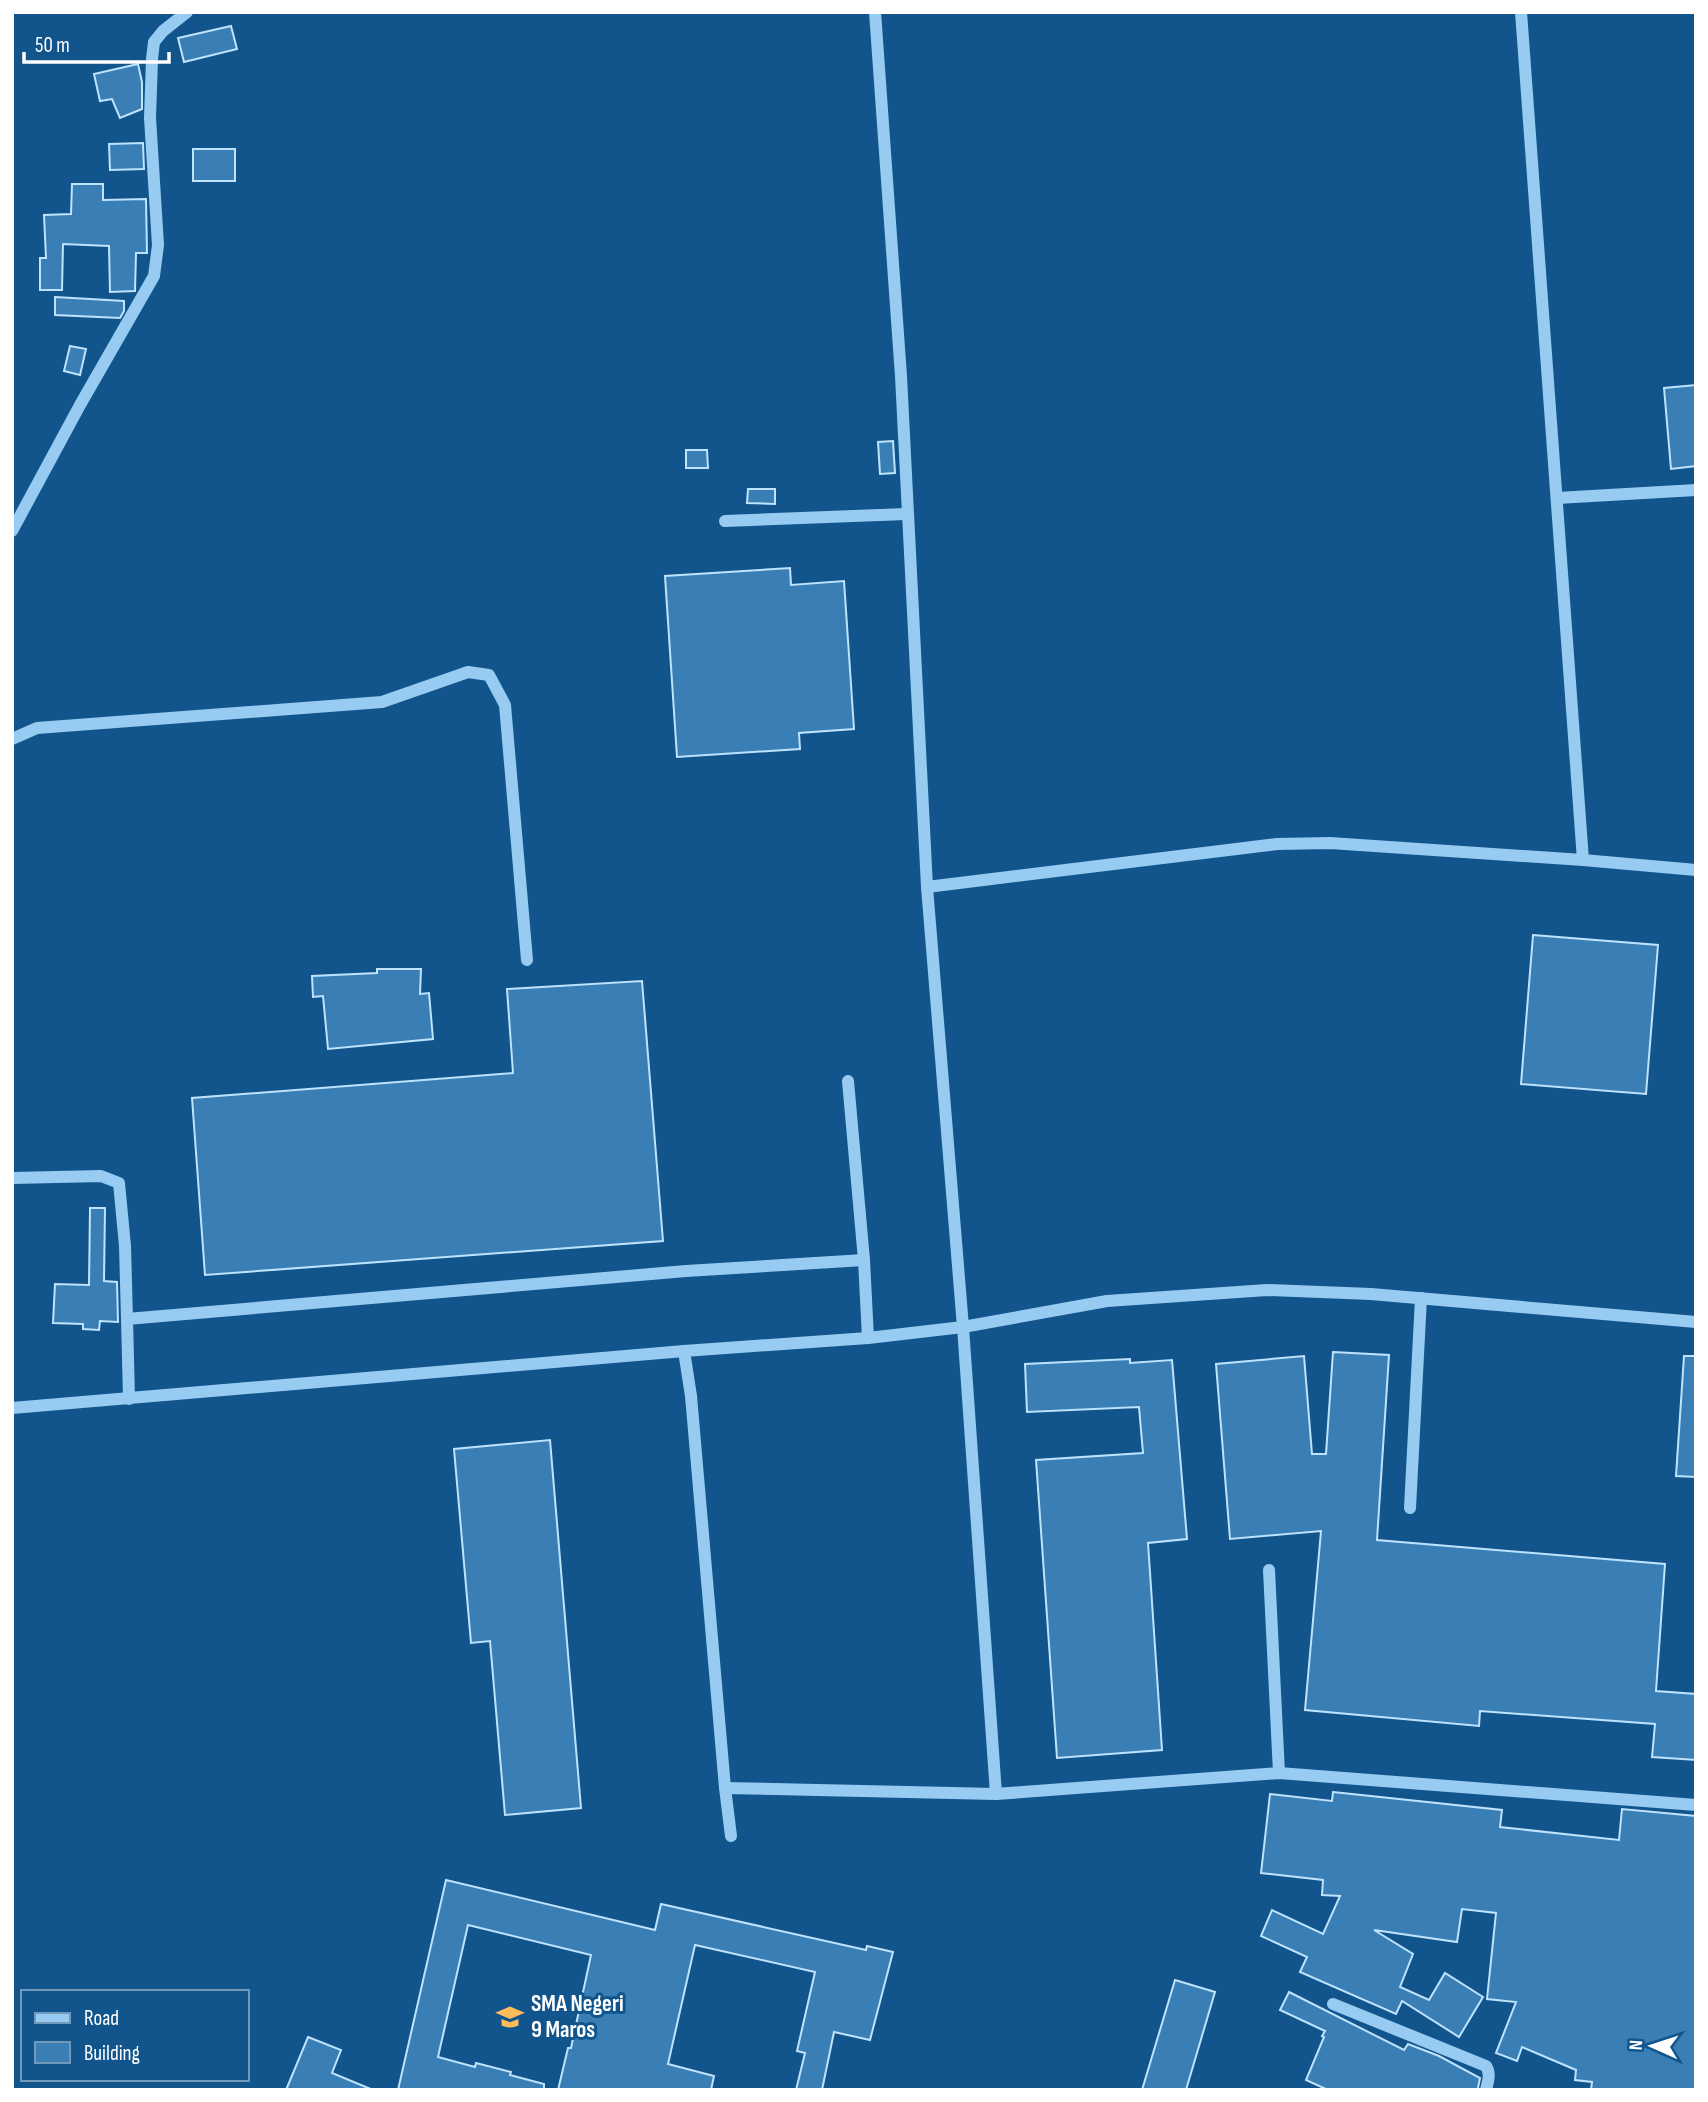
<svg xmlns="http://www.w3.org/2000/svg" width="1708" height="2102" font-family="'Sofia Sans Condensed',sans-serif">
<rect width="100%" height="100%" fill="#11558c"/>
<g fill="#397fb6" stroke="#bfe2fd" stroke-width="2">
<path d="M231,26L237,49L184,62L178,38Z"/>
<path d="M138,64L142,82V109L120,118L112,99L100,101L94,74Z"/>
<path d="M143,143L144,169L110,170L109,144Z"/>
<rect x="193" y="149" width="42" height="32"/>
<path d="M72,184H103V200L146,199L147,253H136L135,291L110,292L109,246L63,244L62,290H40V258H46L44,215L71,214Z"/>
<path d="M55,297L124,301V311L120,318L55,315Z"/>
<path d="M70,346L86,349L80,375L64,371Z"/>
<path d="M1696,385V466L1671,469L1664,388Z"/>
<path d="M893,441L895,473L880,474L878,442Z"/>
<path d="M686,450H707L708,468H686Z"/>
<path d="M748,489H775V504L747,503Z"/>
<path d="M790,568L791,585L844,581L854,729L799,733L800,749L677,757L665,576Z"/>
<path d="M1533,935L1658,945L1646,1094L1521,1084Z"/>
<path d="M377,969H421L420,994L429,993L433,1039L328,1049L323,996L313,997L312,976L377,973Z"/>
<path d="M642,981L663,1241L205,1275L192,1098L513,1073L507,989Z"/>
<path d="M90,1208H105L104,1281L117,1282L118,1322L100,1321L99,1330L83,1329V1324L53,1323L55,1284L89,1285Z"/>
<path d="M1333,1352L1389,1355L1377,1540L1665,1564L1656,1691L1696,1694V1760L1652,1757L1655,1724L1480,1711L1479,1726L1305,1710L1321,1531L1230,1539L1216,1364L1304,1356L1312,1454H1326Z"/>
<path d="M1684,1356H1696V1477L1676,1476Z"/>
<path d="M1130,1359V1363L1172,1360L1187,1539L1148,1543L1162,1750L1057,1758L1036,1460L1143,1453L1139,1407L1027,1412L1025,1364Z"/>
<path d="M550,1440L581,1808L505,1815L490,1641L471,1643L454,1449Z"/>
<path d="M1333,1792L1502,1810L1500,1827L1619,1840L1622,1809L1696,1816V2090H1591L1592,2082L1575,2080L1576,2070L1522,2047L1517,2061L1496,2053L1516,2002L1487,1999L1496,1913L1462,1909L1457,1942L1374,1930L1413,1954L1400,1987L1429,2000L1445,1973L1483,1997L1459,2037L1402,2001L1396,2014L1300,1972L1307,1957L1261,1936L1272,1910L1323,1934L1340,1896L1322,1895L1323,1880L1261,1873L1270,1794L1332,1801Z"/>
<path d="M446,1880L655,1930L661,1904L866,1950L867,1946L893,1952L870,2040L834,2032L822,2090H796L805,2053L797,2051L815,1972L695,1945L668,2064L714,2076L711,2090H558L568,2048H571L591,1955L468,1925L438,2057L475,2067L476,2063L511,2072L510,2075L544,2084V2090H398Z"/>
<path d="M1175,1980L1215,1992L1186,2090H1142Z"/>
<path d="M1289,1992L1404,2050L1408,2044L1439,2056L1480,2078L1478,2088L1476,2090H1328L1306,2080L1324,2037L1322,2036L1325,2031L1280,2010Z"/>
<path d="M308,2037L341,2050L332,2073L373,2090H286Z"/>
</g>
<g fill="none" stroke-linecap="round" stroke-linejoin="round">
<g stroke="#98cbf2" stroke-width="12">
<path d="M875,12L901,376L927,887L963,1327L996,1794"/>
<path d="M1557,498L1696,490"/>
<path d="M725,521L906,514"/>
<path d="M12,531L80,405L154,276L158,245L150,118L152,59L154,42L163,31L187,12"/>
<path d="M12,739L37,728L382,702L468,672L489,675L505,705L527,960"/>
<path d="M1583,860L1696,870"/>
<path d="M927,887L1277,844L1330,843L1583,860L1521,12"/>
<path d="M848,1081L864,1260L868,1338"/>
<path d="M12,1178L101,1176L119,1183L125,1246L127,1319L686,1271L864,1260"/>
<path d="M127,1319L129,1399"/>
<path d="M684,1351L691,1396L725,1788L731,1836"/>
<path d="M12,1408L684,1351L868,1338L963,1327L1107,1301L1267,1290L1371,1294L1696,1322"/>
<path d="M1410,1508L1421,1298"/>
<path d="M1269,1570L1279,1773"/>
<path d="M725,1788L996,1794L1279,1773L1696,1805"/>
<path d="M1333,2004L1486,2066C1491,2074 1488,2081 1486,2090"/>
</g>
</g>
<defs>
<symbol id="school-bare" viewBox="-9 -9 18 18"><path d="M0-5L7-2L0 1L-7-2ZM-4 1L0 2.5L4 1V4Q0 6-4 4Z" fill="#ffbc59" stroke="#11558c" stroke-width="2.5" paint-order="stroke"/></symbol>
</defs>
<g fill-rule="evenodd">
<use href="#school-bare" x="491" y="1998" width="38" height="38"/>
</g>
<g text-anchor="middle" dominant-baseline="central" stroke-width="6" stroke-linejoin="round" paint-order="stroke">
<g font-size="23" font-weight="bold" fill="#fff" stroke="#11558c" text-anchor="start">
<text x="531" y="2004">SMA Negeri<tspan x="531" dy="26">9 Maros</tspan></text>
</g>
</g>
<rect width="1708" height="2102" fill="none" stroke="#ffffff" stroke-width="28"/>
<rect x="21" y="1990" width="228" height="91" fill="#11558c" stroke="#7099ba" stroke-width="2"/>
<rect x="35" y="2013" width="35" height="10" fill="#98cbf2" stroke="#7099ba" stroke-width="2"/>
<text x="84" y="2025" font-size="21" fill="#ffffff">Road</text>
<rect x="35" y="2042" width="35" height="21" fill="#397fb6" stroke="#7099ba" stroke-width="2"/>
<text x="84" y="2060" font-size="21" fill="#ffffff">Building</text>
<g transform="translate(1652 2046) rotate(273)" stroke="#11558c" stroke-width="5" paint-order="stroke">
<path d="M0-5L12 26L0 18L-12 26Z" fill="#ffffff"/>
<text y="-10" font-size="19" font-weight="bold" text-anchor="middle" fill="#ffffff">N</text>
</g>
<path d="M24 52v10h145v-10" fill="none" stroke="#ffffff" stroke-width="3.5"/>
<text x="35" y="52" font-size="21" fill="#ffffff" stroke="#11558c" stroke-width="5" paint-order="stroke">50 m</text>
</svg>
